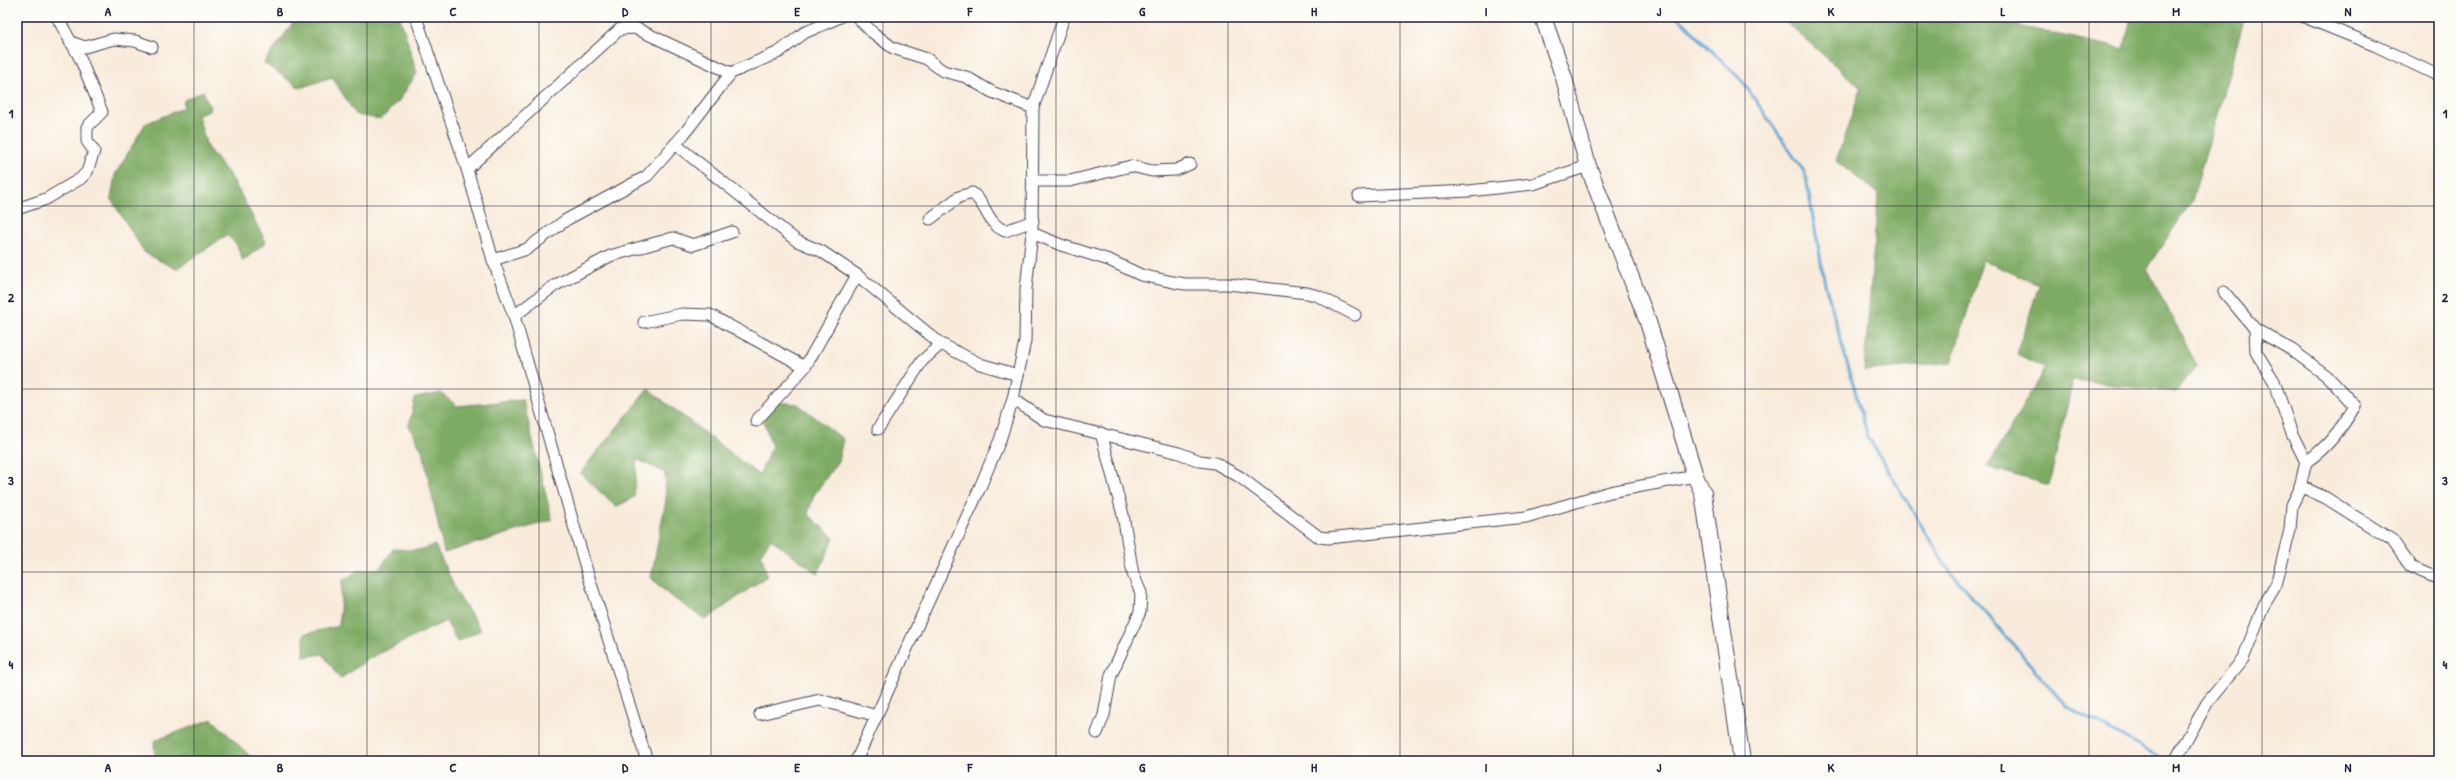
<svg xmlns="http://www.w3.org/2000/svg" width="2456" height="778" font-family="'Patrick Hand',sans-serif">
<rect width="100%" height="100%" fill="#fdfcf7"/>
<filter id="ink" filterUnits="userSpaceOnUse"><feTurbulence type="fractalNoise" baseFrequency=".025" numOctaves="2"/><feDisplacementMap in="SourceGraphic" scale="8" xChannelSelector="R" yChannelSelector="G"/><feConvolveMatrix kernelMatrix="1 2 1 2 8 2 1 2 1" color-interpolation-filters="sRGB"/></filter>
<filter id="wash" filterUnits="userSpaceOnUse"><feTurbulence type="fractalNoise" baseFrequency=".012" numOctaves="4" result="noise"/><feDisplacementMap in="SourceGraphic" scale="16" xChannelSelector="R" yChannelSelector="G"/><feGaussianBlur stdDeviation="0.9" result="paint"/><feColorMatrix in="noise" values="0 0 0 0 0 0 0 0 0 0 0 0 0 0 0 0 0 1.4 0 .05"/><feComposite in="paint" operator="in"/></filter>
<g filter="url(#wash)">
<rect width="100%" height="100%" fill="#f8ebda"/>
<g fill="#7eab63" stroke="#50664f">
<path d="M290,17H400L417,73L398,102L381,119L356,115L332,77L300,88L264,63L293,23Z"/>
<path d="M1780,17H2007L2005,23L2124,49L2131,17H2245L2192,201L2147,268L2197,366L2176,392L2073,380L2049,485L1987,467L2045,368L2017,354L2039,285L1983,260L1952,362L1864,371L1878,194L1836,161L1861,88Z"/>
<path d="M203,91L211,110L198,115L207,147L232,178L266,242L243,261L237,245L227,235L176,269L145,253L111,199L115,175L145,124L183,108L184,100Z"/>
<path d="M648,389L759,475L772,447L763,419L773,402L798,404L843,439L838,461L814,495L808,514L834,538L818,574L771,539L761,553L767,576L706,620L669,595L651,578L666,500L665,473L637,459L634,497L616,507L580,473Z"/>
<path d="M441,393L457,406L523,400L552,520L444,553L423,452L409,426L415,398Z"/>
<path d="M435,545L457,593L481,630L457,642L446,621L370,658L340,679L323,654L304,657V634L339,626L342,581L357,571L380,568L393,549L419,550Z"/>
<path d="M212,719L255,761H155L154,741Z"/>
</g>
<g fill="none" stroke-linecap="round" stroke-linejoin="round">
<path stroke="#59a4d1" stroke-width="3" d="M1678,17L1743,82L1805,173L1825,284L1868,437L1947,568L2067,707L2167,761"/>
</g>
</g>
<g filter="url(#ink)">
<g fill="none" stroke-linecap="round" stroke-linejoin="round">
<defs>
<g id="minor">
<path d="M416,17L467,169L493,260L514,316L586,568L647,761"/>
<path d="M857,17L872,32L893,48L927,59L943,71L966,77L992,92L1033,108"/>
<path d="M2304,17L2376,46L2439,76"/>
<path d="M70,42L85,47L114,39L135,41L152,47"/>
<path d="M675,144L797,241L821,251L857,275L941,344L980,364L1018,375"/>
<path d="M467,169L620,29L635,28L731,73"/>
<path d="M1033,181H1070L1131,166L1152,171L1176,170L1190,164"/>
<path d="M1359,196L1469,191L1533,184L1588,166"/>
<path d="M17,209L46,199L80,179L87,172L94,151L87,141V127L102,112L80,58L57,17"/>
<path d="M930,219L959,197L972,193C988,205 985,222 1005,231L1033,221"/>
<path d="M1032,233L1061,245L1109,260L1141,275L1173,282L1185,284H1228L1307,293L1318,296L1355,315"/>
<path d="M493,260L527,249L566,220L647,176L684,134L731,73L779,52L804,33L840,17"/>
<path d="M2224,292L2255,329L2292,350L2327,376L2355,406C2341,429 2328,447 2306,462"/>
<path d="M514,316L554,286L610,256L673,238L693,245L732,232"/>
<path d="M644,322L682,314L710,315L805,367"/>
<path d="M1013,399L1044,420L1179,453L1200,461L1215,463L1240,477L1319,537L1328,538L1526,517L1610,492L1695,476"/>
<path d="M756,421L805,367L857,275"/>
<path d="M878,429L922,361L941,344"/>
<path d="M2300,486L2326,498L2392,540L2411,567L2439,579"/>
<path d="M760,714L820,700L877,716"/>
<path d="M1097,733L1104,715L1111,675L1140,612L1141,593L1133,574L1123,515L1101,433"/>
<path d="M856,761L978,492L1000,440L1013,399L1025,341L1026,289L1032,233L1033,108L1064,17"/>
<path d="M2175,761L2207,703L2243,659L2264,605L2276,585L2290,530L2292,505L2299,491L2306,462L2292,434L2274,381L2256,352L2255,329"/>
</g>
<path id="secondary" d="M1543,17L1564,78L1588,166L1648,322L1695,476L1703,493L1742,761"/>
</defs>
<use href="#minor" stroke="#424053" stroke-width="13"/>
<use href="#secondary" stroke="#424053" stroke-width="18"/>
<use href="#minor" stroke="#fff" stroke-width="11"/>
<use href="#secondary" stroke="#fff" stroke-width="16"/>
</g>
</g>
<path fill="none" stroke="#22223b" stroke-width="1" stroke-opacity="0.55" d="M194,17V761M367,17V761M539,17V761M711,17V761M883,17V761M1056,17V761M1228,17V761M1400,17V761M1573,17V761M1745,17V761M1917,17V761M2089,17V761M2262,17V761M17,206H2439M17,389H2439M17,572H2439"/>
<rect width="2456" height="778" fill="none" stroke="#fdfcf7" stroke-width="44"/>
<rect x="22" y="22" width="2412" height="734" fill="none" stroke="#22223b" stroke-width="1.5"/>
<g font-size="13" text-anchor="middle" font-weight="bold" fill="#22223b">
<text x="108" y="16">A</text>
<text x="280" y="16">B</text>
<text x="453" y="16">C</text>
<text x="625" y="16">D</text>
<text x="797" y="16">E</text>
<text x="970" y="16">F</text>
<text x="1142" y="16">G</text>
<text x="1314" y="16">H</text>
<text x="1486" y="16">I</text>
<text x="1659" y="16">J</text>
<text x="1831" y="16">K</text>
<text x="2003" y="16">L</text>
<text x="2176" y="16">M</text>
<text x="2348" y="16">N</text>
<text x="11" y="118">1</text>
<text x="2445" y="118">1</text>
<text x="11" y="302">2</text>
<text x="2445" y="302">2</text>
<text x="11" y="485">3</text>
<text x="2445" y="485">3</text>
<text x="11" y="669">4</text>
<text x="2445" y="669">4</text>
<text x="108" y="772">A</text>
<text x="280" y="772">B</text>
<text x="453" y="772">C</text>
<text x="625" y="772">D</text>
<text x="797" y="772">E</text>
<text x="970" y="772">F</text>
<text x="1142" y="772">G</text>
<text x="1314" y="772">H</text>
<text x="1486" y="772">I</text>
<text x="1659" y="772">J</text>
<text x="1831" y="772">K</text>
<text x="2003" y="772">L</text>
<text x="2176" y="772">M</text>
<text x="2348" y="772">N</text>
</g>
</svg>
